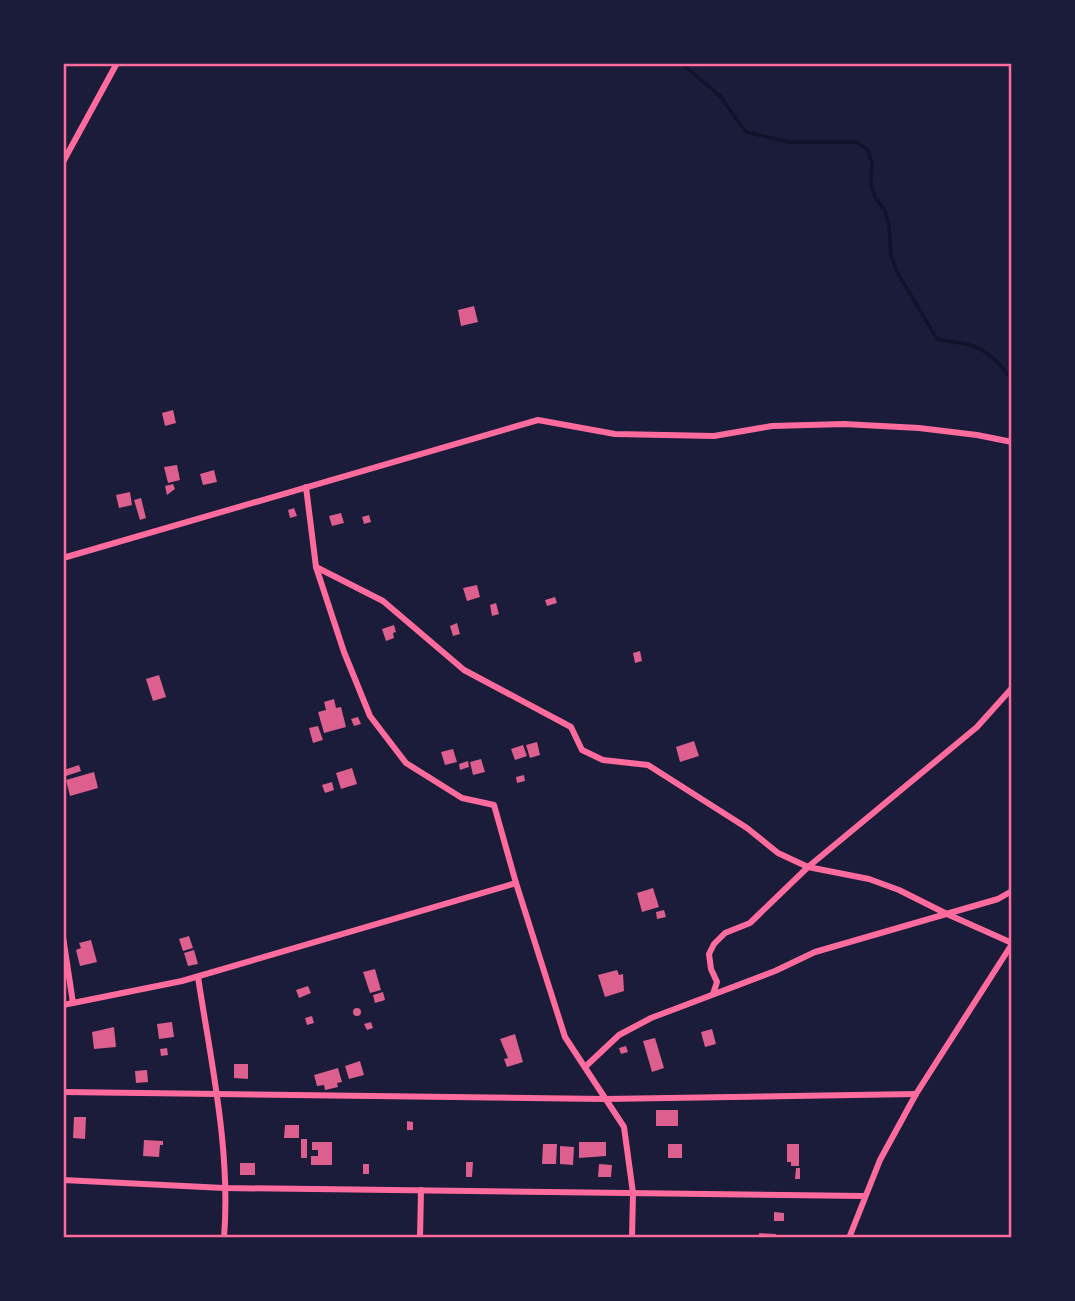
<svg xmlns="http://www.w3.org/2000/svg" width="1075" height="1301" font-family="Karla,sans-serif">
<rect width="100%" height="100%" fill="#1b1b3a"/>
<g fill="none" stroke-linecap="round" stroke-linejoin="round">
<path stroke="#12122b" stroke-width="3.5" d="M681,63L720,96L746,132L789,142H856L868,150L872,163L871,184L875,197L885,211L889,225L891,255L897,272L937,339C948,342 959,342 970,345C988,350 1001,365 1012,380"/>
</g>
<g fill="#dd5f8e">
<path d="M474,306L478,322L461,326L458,310Z"/>
<path d="M173,410L176,423L165,426L162,413Z"/>
<path d="M177,465L180,480L168,483L164,467Z"/>
<path d="M214,470L217,482L203,485L200,474Z"/>
<path d="M173,484L175,489L167,495L165,486Z"/>
<path d="M130,492L132,505L119,508L116,495Z"/>
<path d="M141,498L146,518L140,520L134,500Z"/>
<path d="M294,508L297,516L290,518L288,510Z"/>
<path d="M341,513L344,523L332,526L329,516Z"/>
<path d="M369,515L371,522L364,524L362,517Z"/>
<path d="M477,585L480,597L467,601L463,588Z"/>
<path d="M555,597L557,603L547,606L545,600Z"/>
<path d="M496,603L499,614L492,616L490,605Z"/>
<path d="M457,623L460,634L453,636L450,626Z"/>
<path d="M394,625L396,632L393,633L394,638L386,641L382,629Z"/>
<path d="M640,651L642,661L635,663L633,653Z"/>
<path d="M159,675L166,697L153,701L146,679Z"/>
<path d="M334,699L336,708L341,707L346,727L324,733L318,712L326,710L324,702Z"/>
<path d="M358,717L361,724L354,726L351,719Z"/>
<path d="M318,726L323,740L313,743L309,728Z"/>
<path d="M694,741L699,756L680,762L676,747Z"/>
<path d="M537,742L540,755L530,758L526,745Z"/>
<path d="M523,745L527,756L515,760L511,749Z"/>
<path d="M453,749L457,762L445,765L441,752Z"/>
<path d="M481,759L485,772L473,775L470,762Z"/>
<path d="M468,761L469,767L460,770L459,764Z"/>
<path d="M79,765L81,771L66,776L64,770Z"/>
<path d="M352,768L357,784L341,789L336,773Z"/>
<path d="M94,772L98,788L70,796L66,780Z"/>
<path d="M524,775L525,781L517,783L516,777Z"/>
<path d="M332,782L334,790L325,793L322,785Z"/>
<path d="M653,888L659,907L642,912L637,893Z"/>
<path d="M664,910L666,917L657,919L656,912Z"/>
<path d="M189,936L193,948L183,951L179,939Z"/>
<path d="M91,940L97,962L80,966L76,950L81,948L79,943Z"/>
<path d="M194,950L198,964L188,966L184,953Z"/>
<path d="M375,969L381,990L370,993L363,972Z"/>
<path d="M617,970L619,975L623,974L624,991L605,997L598,975Z"/>
<path d="M308,986L311,993L299,998L296,990Z"/>
<path d="M383,992L385,1000L375,1003L373,995Z"/>
<circle cx="357" cy="1012" r="4"/>
<path d="M312,1016L314,1023L307,1025L305,1018Z"/>
<path d="M172,1022L174,1037L159,1039L157,1024Z"/>
<path d="M371,1022L373,1028L367,1030L364,1024Z"/>
<path d="M114,1027L116,1047L94,1049L92,1032Z"/>
<path d="M712,1029L716,1044L705,1047L701,1032Z"/>
<path d="M515,1034L523,1062L507,1067L504,1059L508,1058L500,1039Z"/>
<path d="M655,1038L664,1068L652,1072L643,1041Z"/>
<path d="M626,1046L628,1052L621,1054L619,1048Z"/>
<path d="M167,1048L168,1055L161,1056L160,1049Z"/>
<path d="M360,1061L364,1075L349,1079L345,1066Z"/>
<path d="M234,1064H248V1079L234,1078Z"/>
<path d="M338,1068L342,1082L337,1083L338,1087L325,1090L324,1085L317,1086L314,1075Z"/>
<path d="M147,1070L148,1082L136,1083L135,1071Z"/>
<rect x="656" y="1110" width="22" height="16"/>
<path d="M74,1117H86L85,1139L73,1138Z"/>
<path d="M407,1121L413,1122V1130H407Z"/>
<path d="M285,1125H299V1138H284Z"/>
<rect x="301" y="1139" width="6" height="19"/>
<path d="M144,1140L163,1141V1145H160L159,1157L143,1156Z"/>
<path d="M312,1142H332V1165H311V1156H318V1150H312Z"/>
<path d="M579,1142H606V1156L579,1158Z"/>
<path d="M543,1144H557L556,1164H542Z"/>
<rect x="668" y="1144" width="14" height="14"/>
<path d="M787,1144H799V1166H791V1162H787Z"/>
<path d="M560,1146L574,1147L573,1165L560,1164Z"/>
<path d="M466,1162H473L472,1177H466Z"/>
<rect x="240" y="1163" width="15" height="12"/>
<rect x="363" y="1164" width="6" height="10"/>
<path d="M599,1164L612,1165L611,1177H598Z"/>
<path d="M796,1168H800V1179H795Z"/>
<path d="M774,1212L784,1213V1221H774Z"/>
<path d="M759,1233L776,1234V1238H759Z"/>
</g>
<g fill="none" stroke-linecap="round" stroke-linejoin="round">
<g stroke="#ff6b9d" stroke-width="6">
<path d="M63,162L117,63"/>
<path d="M306,487L316,567L344,652L370,716L406,763L462,798L494,805L516,883L565,1037L624,1127L633,1193L632,1238"/>
<path d="M63,558L538,420L615,434L714,436L772,426L844,424L919,428L977,435L1012,442"/>
<path d="M316,567L383,601L464,670L571,727L582,750L603,760L648,765L747,828L778,853L808,867L869,879L899,890L947,914L1012,943"/>
<path d="M63,937L73,1003"/>
<path d="M198,977C211,1062 231,1151 224,1238"/>
<path d="M713,994L717,982L711,969L709,954L714,944L725,933L750,923L808,867L977,727L1012,688"/>
<path d="M63,1005L182,981L516,883"/>
<path d="M585,1067L619,1035L651,1018L775,971L815,952L998,899L1012,891"/>
<path d="M63,1092L605,1099L916,1094"/>
<path d="M63,1180L224,1188L865,1196"/>
<path d="M420,1238L421,1190"/>
<path d="M849,1238L880,1160L916,1094L1012,944"/>
</g>
</g>
<rect width="1075" height="1301" fill="none" stroke="#1b1b3a" stroke-width="130"/>
<rect x="65" y="65" width="945" height="1171" fill="none" stroke="#ff6b9d" stroke-width="2.5"/>
</svg>
